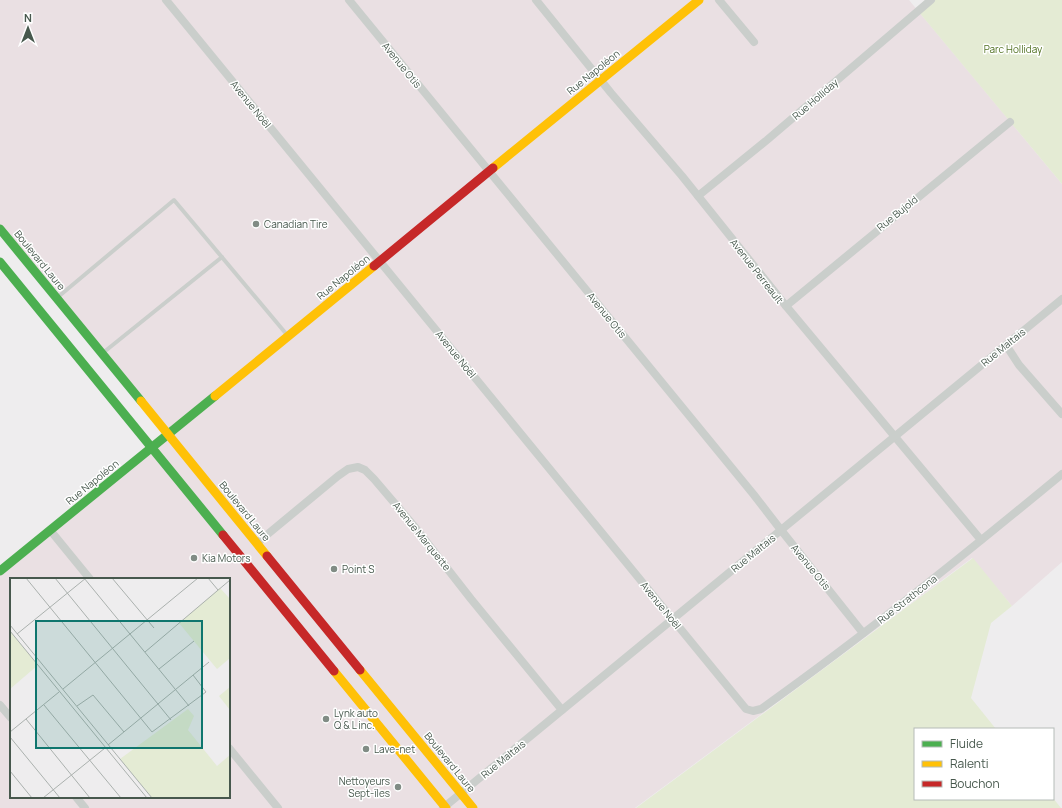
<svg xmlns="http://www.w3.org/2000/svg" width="1062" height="808" font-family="Manrope,sans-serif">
<rect width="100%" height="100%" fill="#eeedee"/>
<path fill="#eae0e3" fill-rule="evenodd" d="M0,0H909L1062,184V562L1012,606L972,558L635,808H0V568L168,434L0,229ZM11,579H229V797H11Z"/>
<g fill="#e4ebd4">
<path d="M931,0H1062V184L918,11Z"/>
<path d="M973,558L1012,606L991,623L971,698L996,729H915V799L1053,798L1061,808H636Z"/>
</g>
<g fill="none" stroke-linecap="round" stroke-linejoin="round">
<g stroke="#cacecb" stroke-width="4">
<path d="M58,297L174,200L288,336"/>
<path d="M104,352L222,257"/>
</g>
<g stroke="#cacecb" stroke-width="8">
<path d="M166,0L746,709L753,711L761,709C865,635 964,555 1062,474"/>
<path d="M349,0L754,495L781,530L863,633"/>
<path d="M536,0L611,93L682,176L786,306L981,540"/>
<path d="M719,0L754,42"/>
<path d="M698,196L767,140L931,0"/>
<path d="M786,306L1010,122"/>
<path d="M1006,345L1019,365L1062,414"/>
<path d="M50,530L90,579"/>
<path d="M257,543L338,476L348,469L358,467L365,470L374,479L414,526L471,599L562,710"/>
<path d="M0,705L11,718"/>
<path d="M229,748L278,808"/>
<path d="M76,797L85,808"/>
<path d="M443,808L1062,299"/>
</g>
<g stroke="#4caf50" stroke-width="9">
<path d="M0,229L141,401"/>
<path d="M0,262L223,535"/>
<path d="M0,571L215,396"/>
</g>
<g stroke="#ffc107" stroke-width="9">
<path d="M493,168L699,0"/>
<path d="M215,396L374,266"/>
<path d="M141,401L267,556"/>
<path d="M360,670L473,808"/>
<path d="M334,671L446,808"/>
</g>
<g stroke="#c62828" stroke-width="9">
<path d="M374,266L493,168"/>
<path d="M223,535L334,671"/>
<path d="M267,556L360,670"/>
</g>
</g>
<g fill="#818c85" stroke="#fff" stroke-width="1.5">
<circle cx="256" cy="224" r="4"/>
<circle cx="194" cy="558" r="4"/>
<circle cx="334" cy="569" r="4"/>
<circle cx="326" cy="719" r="4"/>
<circle cx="366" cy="749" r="4"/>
<circle cx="398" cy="787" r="4"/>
</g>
<g text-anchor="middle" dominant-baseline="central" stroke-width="3" stroke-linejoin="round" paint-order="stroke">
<g font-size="10" fill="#507020" stroke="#fff">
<text x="1013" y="49">Parc Holliday</text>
</g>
<g font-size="10" fill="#47584d" stroke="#fff">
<text transform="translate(402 65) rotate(51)">Avenue Otis</text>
<text transform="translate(593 72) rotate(-39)">Rue Napoléon</text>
<text transform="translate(815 99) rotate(-41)">Rue Holliday</text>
<text transform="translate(251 104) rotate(51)">Avenue Noël</text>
<text transform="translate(897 213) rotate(-39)">Rue Bujold</text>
<text transform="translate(40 260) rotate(51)">Boulevard Laure</text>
<text transform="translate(757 271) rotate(52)">Avenue Perreault</text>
<text transform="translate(343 277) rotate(-39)">Rue Napoléon</text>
<text transform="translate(607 315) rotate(51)">Avenue Otis</text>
<text transform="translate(1003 347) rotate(-39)">Rue Maltais</text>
<text transform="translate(456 354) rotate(51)">Avenue Noël</text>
<text transform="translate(92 482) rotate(-39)">Rue Napoléon</text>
<text transform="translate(245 511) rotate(51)">Boulevard Laure</text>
<text transform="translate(422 536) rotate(51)">Avenue Marquette</text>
<text transform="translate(753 553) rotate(-39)">Rue Maltais</text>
<text transform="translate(811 567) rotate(51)">Avenue Otis</text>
<text transform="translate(907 599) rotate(-38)">Rue Strathcona</text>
<text transform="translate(661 605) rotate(51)">Avenue Noël</text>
<text transform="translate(503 759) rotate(-39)">Rue Maltais</text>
<text transform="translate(450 762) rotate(51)">Boulevard Laure</text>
</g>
<g font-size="10" fill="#47584d" stroke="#fff" text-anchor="start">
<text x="264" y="224">Canadian Tire</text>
<text x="202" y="558">Kia Motors</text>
<text x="342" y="569">Point S</text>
<text x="334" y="713">Lynk auto<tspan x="334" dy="12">Q &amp; L inc.</tspan></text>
<text x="374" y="749">Lave-net</text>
<text x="390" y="781" text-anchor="end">Nettoyeurs<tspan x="390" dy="12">Sept-îles</tspan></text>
</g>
</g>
<g transform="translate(10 578)">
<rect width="220" height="220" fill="#eeedee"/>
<path d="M210,10L220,21V80L207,91L169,45ZM0,53L28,87L0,111ZM220,109V132L209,118ZM178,131L184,138L178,152L207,188L220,177V220H142L110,181Z" fill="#e4ebd4"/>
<path fill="none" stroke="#abb1ae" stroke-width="1" d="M16,0L142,154L196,114L183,97M45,0L161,142M74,0L179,128M102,0L144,50M198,0L208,12M0,47L142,220M0,53L137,220M7,56L76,0M135,74L220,2M149,91L184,63M53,111L188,0M34,127L111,220M67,128L83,117L114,154M16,141L80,220M0,154L49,114M0,159L50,220M98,167L199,84M0,193L22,220M33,220L95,170"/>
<path fill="#0f766e" fill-opacity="0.15" stroke="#0f766e" stroke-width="2" d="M26,43H192V170H26Z"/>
<rect width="220" height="220" fill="none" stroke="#47584d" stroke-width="2"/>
</g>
<rect x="914" y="728" width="140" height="72" fill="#ffffff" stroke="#b5bcb8"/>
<rect x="922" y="741" width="20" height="6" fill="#4caf50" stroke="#b5bcb8"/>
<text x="950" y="748" font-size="12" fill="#47584d">Fluide</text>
<rect x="922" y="761" width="20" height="6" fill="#ffc107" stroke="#b5bcb8"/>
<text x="950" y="768" font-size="12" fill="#47584d">Ralenti</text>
<rect x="922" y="781" width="20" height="6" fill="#c62828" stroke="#b5bcb8"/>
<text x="950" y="788" font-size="12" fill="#47584d">Bouchon</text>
<g transform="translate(28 28)" stroke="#ffffff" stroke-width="3" paint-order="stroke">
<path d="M0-3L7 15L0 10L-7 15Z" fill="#47584d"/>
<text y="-6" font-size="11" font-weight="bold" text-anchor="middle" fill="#47584d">N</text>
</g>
</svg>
